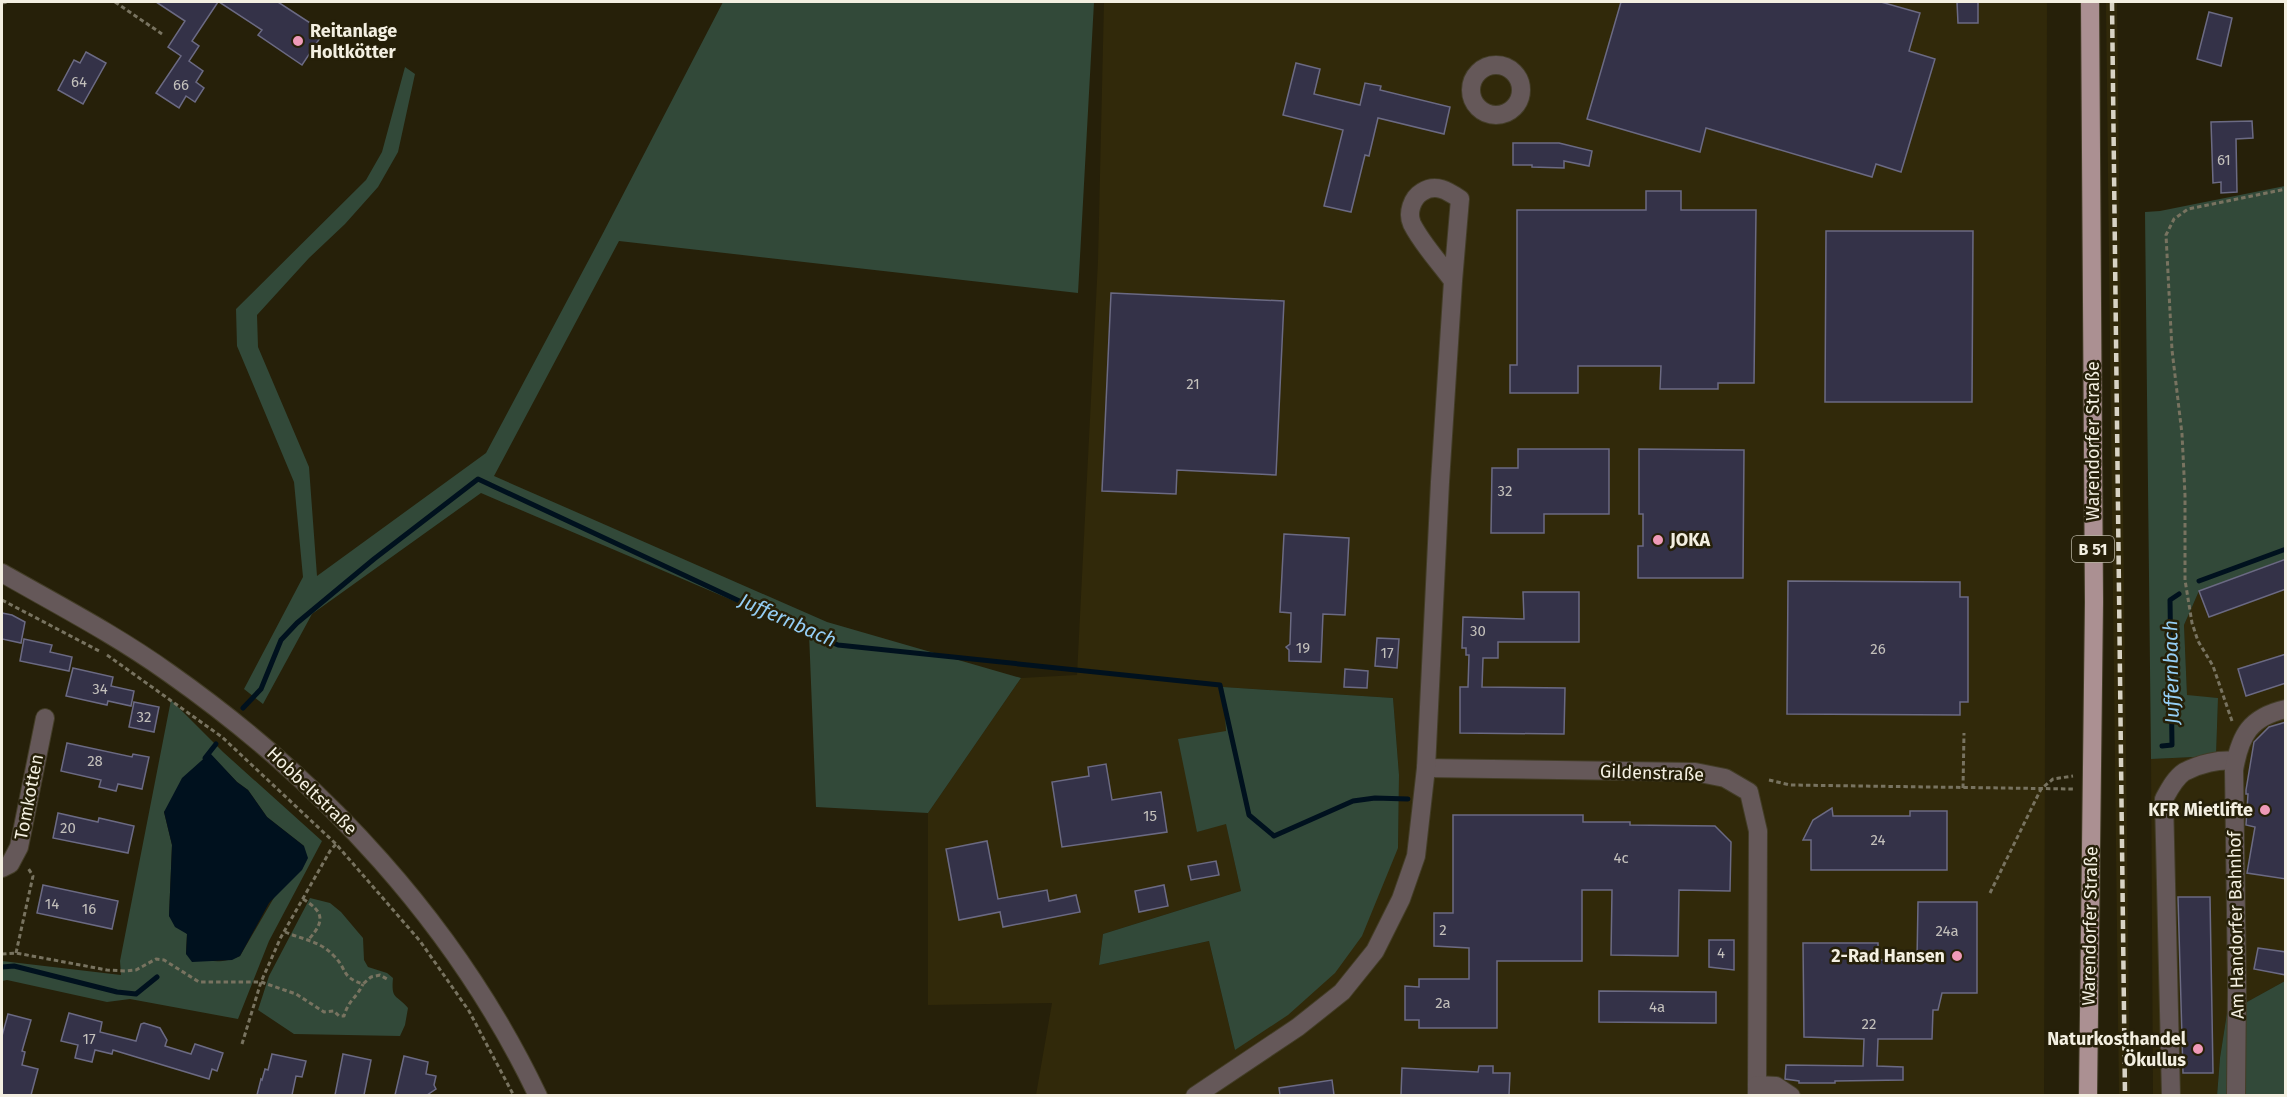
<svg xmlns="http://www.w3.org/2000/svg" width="2287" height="1097" font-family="'Fira Sans',sans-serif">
<rect width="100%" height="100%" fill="#262009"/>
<g fill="#31290a" fill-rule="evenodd">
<path d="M1104,2H2047L2044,1095H1036L1052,1003L928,1005V813L1021,678L1077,675L1098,261ZM1223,687L1393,698L1399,775L1398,848L1235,1050L1209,941L1099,965L1103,934L1241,891L1226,823L1197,832L1226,731Z"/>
<path d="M2106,2H2117L2130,1096L2119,1095Z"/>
<path d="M2285,559V981L2227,1013L2220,1058L2217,1095H2153L2151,759L2216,756L2218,698L2187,696L2184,625L2199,591Z"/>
</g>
<g fill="#324939" fill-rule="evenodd">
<path d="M723,2H1094L1078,293L619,241L494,476L827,622L1021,678L928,813L816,807L809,633L481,493L312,614L263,704L244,689L303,577L294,482L237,346L236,309L366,180L382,152L405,67L415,74L398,152L378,187L345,224L309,258L257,315L258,347L309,467L317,576L486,453L601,237Z"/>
<path d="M2285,186V559L2199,591L2184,625L2187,695L2218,698L2216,756L2151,759L2145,212L2160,211Z"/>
<path d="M1223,687L1393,698L1399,775L1398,848L1362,936L1335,973L1288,1015L1235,1050L1209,941L1099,965L1103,934L1241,891L1226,824L1197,832L1178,739L1226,731Z"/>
<path d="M171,700L223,752L322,841L269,941L238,1019L130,999L107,1002L7,980L2,981V961L121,975L120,961ZM210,754L237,782L248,790L267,817L304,846L240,956C219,965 207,961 186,954L187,934L169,916L172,845L164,812Z"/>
<path d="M310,898L330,903L341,912L357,931L363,938L364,960L368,967L387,973L393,978C391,1000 396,994 408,1008L405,1025L400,1036L294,1034L258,1010L269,976Z"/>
<path d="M2285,981V1095L2217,1096L2220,1058L2227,1013Z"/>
</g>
<path fill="#00111e" d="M210,753L237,782L248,790L267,817L304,846L308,858L302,870L269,903L240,956L232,960L192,962L186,954L187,934L175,927L169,916L172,845L164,812L182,778Z"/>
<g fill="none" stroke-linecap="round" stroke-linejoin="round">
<g stroke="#00111e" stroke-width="5">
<path d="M2199,581L2286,549"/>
<path d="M243,708L261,689L281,640L297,623L374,559L478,479L793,626L838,645L1220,685L1249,815L1274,836L1353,801L1375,798L1408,799"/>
<path d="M2162,746L2172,745L2170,600L2179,594"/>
<path d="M205,758L216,744"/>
<path d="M2,967L14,966L117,992L136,994L157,977"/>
</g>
</g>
<g fill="#343248" stroke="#6b6a83" stroke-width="1.5">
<path d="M156,2H218L192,41L199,46L189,61L203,71L196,82L204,88L195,102L186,96L179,108L156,93L181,56L168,47L185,21Z"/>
<path d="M219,2H278L324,32L302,65L258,35L262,30Z"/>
<path d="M1621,2H1881L1920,13L1909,51L1935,59L1901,172L1876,164L1872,177L1706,128L1700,152L1587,119Z"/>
<path d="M1957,2H1978V23H1958Z"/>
<path d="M2209,12L2232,18L2221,66L2197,59Z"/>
<path d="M86,52L106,63L83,104L58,90L74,60L80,63Z"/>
<path d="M1296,63L1320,69L1314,94L1360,105L1365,83L1381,86L1380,90L1450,107L1444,134L1378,118L1369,156L1365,155L1351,212L1324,206L1343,130L1283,115Z"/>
<path d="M2252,121L2253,138L2236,139L2237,192L2221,193V182L2213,183L2211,122Z"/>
<path d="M1513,143H1559L1592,151L1589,166L1564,161V168L1532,167V165H1513Z"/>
<path d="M1646,191H1681V210H1756L1754,383H1718V389H1660L1661,366H1578V393H1510V365H1517V210H1646Z"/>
<path d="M1826,231H1973L1972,402H1825Z"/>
<path d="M1111,293L1284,301L1276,475L1177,470L1176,494L1102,491Z"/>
<path d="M1518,449H1609V514H1544V533H1491L1492,468H1518Z"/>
<path d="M1639,449L1744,450L1743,578H1638V546H1643V514H1639Z"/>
<path d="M1284,534L1349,538L1345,615L1323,614L1321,662L1289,661V650L1286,647L1290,644L1291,613L1280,612Z"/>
<path d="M2286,559V589L2209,617L2199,591Z"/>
<path d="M1788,581L1960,582V597H1968V702H1960V715L1787,714Z"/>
<path d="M1523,592H1579V642H1498V658H1483L1482,687L1565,688L1564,734L1460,733V687H1468L1469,655H1466V648H1462L1463,617L1524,619Z"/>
<path d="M2,613L12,615L25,622L21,643L2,639Z"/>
<path d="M1377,638L1399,639L1397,668L1375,666Z"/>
<path d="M24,639L52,645L50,652L72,657L69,671L20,661Z"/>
<path d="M2286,654V683L2246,696L2238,669Z"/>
<path d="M73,668L113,677L111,686L134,691L131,706L108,701L107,705L66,696Z"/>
<path d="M1345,669L1368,671L1367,688L1344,687Z"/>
<path d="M134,702L159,707L154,732L129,727Z"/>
<path d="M2286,722V879L2247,873L2255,827L2246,825L2248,794H2246V790L2254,742L2269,727Z"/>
<path d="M67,743L132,757L133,754L149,757L142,789L118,784L116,791L99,787L101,780L61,771Z"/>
<path d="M1106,764L1112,800L1161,792L1167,832L1062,847L1052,782L1089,776L1088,767Z"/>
<path d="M1832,808L1833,816H1910V811H1947V870H1811V840H1803L1813,820Z"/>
<path d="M58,813L98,822L99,818L134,826L128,853L53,838Z"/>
<path d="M1453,815H1583V822H1630V825L1715,826L1731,842L1730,891L1679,890L1678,956L1611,955L1612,890H1582V961H1497V1028H1419V1020H1405V986L1419,987V979H1469V948L1434,946V913H1453Z"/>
<path d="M987,841L998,899L1047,890L1049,901L1076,895L1080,912L1003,927L1000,912L959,920L946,849Z"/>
<path d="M1216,861L1219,875L1191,880L1188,866Z"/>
<path d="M43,885L118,901L112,929L37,913Z"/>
<path d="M1164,885L1168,906L1139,912L1135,891Z"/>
<path d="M2178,897H2210L2213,1073H2183Z"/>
<path d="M1918,902H1977V993H1942L1938,1010H1933L1932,1039H1878L1877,1066L1903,1067V1080L1835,1081V1083H1799V1081L1785,1079L1786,1065L1863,1066L1864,1039L1804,1037L1803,943H1878V960H1917Z"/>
<path d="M1709,940H1734V970L1709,967Z"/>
<path d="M2258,948L2286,952V975L2254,969Z"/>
<path d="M1599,991L1716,992V1023L1599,1022Z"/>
<path d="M69,1013L102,1022L100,1032L136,1041L141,1024L144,1023L160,1028L167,1040L165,1046L191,1054L195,1044L223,1053L217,1071L212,1069L209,1079L113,1050L112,1054L95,1050L92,1062L75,1058L78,1045L61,1041Z"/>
<path d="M8,1014L31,1020L22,1051L25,1052L22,1065L38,1069L31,1095H2V1036Z"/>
<path d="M272,1054L306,1061L302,1077L296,1076L292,1095H257L261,1079L262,1080L265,1069L268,1070Z"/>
<path d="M343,1054L371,1060L364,1095H335Z"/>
<path d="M404,1056L428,1062L426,1074L436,1076L434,1085L436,1089L427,1095H395Z"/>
<path d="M1479,1066H1493V1073H1510L1509,1095H1401L1402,1068L1478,1072Z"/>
<path d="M1332,1080L1334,1095H1280L1279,1088Z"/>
</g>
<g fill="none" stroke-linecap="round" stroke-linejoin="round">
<defs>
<g id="minor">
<circle cx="1496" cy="90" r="25"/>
<path d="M2,573C58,605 116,635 169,673C324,782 456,924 538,1096"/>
<path d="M1426,768L1695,772L1725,778L1749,792L1758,831L1757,1096"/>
<path d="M2,868L10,864L19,847L45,718"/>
<path d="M1757,1085L1776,1086L1791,1096"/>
<path d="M1195,1096L1298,1027L1342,992L1375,951L1401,899L1416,856L1426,768L1440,482L1453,281L1460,199C1448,191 1436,183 1422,192C1412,198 1407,213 1412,224C1422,244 1440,263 1453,281"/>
<path d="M2171,1096L2164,799C2169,790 2175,778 2184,772C2199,764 2219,759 2235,761"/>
<path d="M2236,1096L2237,986L2234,770C2240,735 2250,717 2286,709"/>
</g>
<path id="major" d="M2088,1096L2094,602L2090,2"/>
</defs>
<use href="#minor" stroke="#433d27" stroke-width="20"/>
<use href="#major" stroke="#433d27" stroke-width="20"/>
<g stroke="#787360" stroke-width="3" stroke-dasharray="4.5 3" stroke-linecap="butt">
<path d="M115,2L162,34"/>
<path d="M2,3L8,2"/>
<path d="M2,600L101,652"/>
<path d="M107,655L222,737L336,844L420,941L469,1011L514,1096"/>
<path d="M2232,721L2213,666L2198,641L2192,623L2185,580V495L2182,434L2172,350L2166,235L2174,219L2188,209L2286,189"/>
<path d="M1769,780L1790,785L2073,789"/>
<path d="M1963,788L1964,733"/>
<path d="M1990,893L2041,789L2053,779L2073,776"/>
<path d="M303,899C324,912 325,921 309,939"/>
<path d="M285,932C301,939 320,941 333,955C348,969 340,977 363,984L371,977L380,975L387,979"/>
<path d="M16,953L33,876L28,868"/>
<path d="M2,954L16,953L107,970L126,971L136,970L156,959L164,960L199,982H261L296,994L324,1012L334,1011L339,1016H344C349,999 356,999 363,984"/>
<path d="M242,1044L261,982L281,937L330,851L336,844"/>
</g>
<use href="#minor" stroke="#655859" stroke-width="18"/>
<use href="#major" stroke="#ab9092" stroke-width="18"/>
<path stroke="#d8d3c4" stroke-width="4.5" stroke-dasharray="9 4.5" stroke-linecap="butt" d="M2112,2L2125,1096"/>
</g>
<g fill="#ef9ab8" stroke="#262009" stroke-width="2">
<circle cx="298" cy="41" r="6"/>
<circle cx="1658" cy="540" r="6"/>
<circle cx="2265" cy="810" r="6"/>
<circle cx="1957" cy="956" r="6"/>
<circle cx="2198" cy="1049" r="6"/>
</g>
<g text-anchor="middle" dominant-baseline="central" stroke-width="5" stroke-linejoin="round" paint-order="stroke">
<g font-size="15" fill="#c3c0bb">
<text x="79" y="82">64</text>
<text x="181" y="85">66</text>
<text x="2224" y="160">61</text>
<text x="1193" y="384">21</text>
<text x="1505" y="491">32</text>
<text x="1478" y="631">30</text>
<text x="1303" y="648">19</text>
<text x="1878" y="649">26</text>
<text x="1387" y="653">17</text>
<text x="100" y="689">34</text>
<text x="144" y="717">32</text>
<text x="95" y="761">28</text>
<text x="1150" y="816">15</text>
<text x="68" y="828">20</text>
<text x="1878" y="840">24</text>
<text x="1621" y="858">4c</text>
<text x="52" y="904">14</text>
<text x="89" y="909">16</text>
<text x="1443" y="930">2</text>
<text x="1947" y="931">24a</text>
<text x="1721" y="953">4</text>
<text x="1443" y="1003">2a</text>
<text x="1657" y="1007">4a</text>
<text x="1869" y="1024">22</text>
<text x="89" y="1039">17</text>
</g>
<rect fill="#262009" stroke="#b6b1a0" stroke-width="1.5" x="2072" y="536" width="42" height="26" rx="4.5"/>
<g font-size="16" font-weight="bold" fill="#f3efe1">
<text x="2093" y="549">B 51</text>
</g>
<g font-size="18" font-weight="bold" fill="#f3efe1" stroke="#262009" text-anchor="end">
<text x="310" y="31" text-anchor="start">Reitanlage<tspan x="310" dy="21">Holtkötter</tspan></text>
<text x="1670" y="540" text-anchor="start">JOKA</text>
<text x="2253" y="810">KFR Mietlifte</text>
<text x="1945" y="956">2-Rad Hansen</text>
<text x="2186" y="1039">Naturkosthandel<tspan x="2186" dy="21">Ökullus</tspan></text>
</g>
<g font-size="18" fill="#f3efe1" stroke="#262009">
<text transform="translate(2093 441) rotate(-90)">Warendorfer Straße</text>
<text transform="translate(1652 773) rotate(2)">Gildenstraße</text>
<text transform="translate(312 791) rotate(44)">Hobbeltstraße</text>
<text transform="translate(29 797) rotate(-79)">Tomkotten</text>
<text transform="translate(2236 925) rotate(-91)">Am Handorfer Bahnhof</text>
<text transform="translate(2090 926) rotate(-89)">Warendorfer Straße</text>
</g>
<g font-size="20" font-style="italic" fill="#95cef5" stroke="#262009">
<text transform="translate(788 620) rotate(24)">Juffernbach</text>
<text transform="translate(2171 672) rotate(-91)">Juffernbach</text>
</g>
</g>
<rect width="2287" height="1097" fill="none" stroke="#f3efe1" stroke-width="6"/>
</svg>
